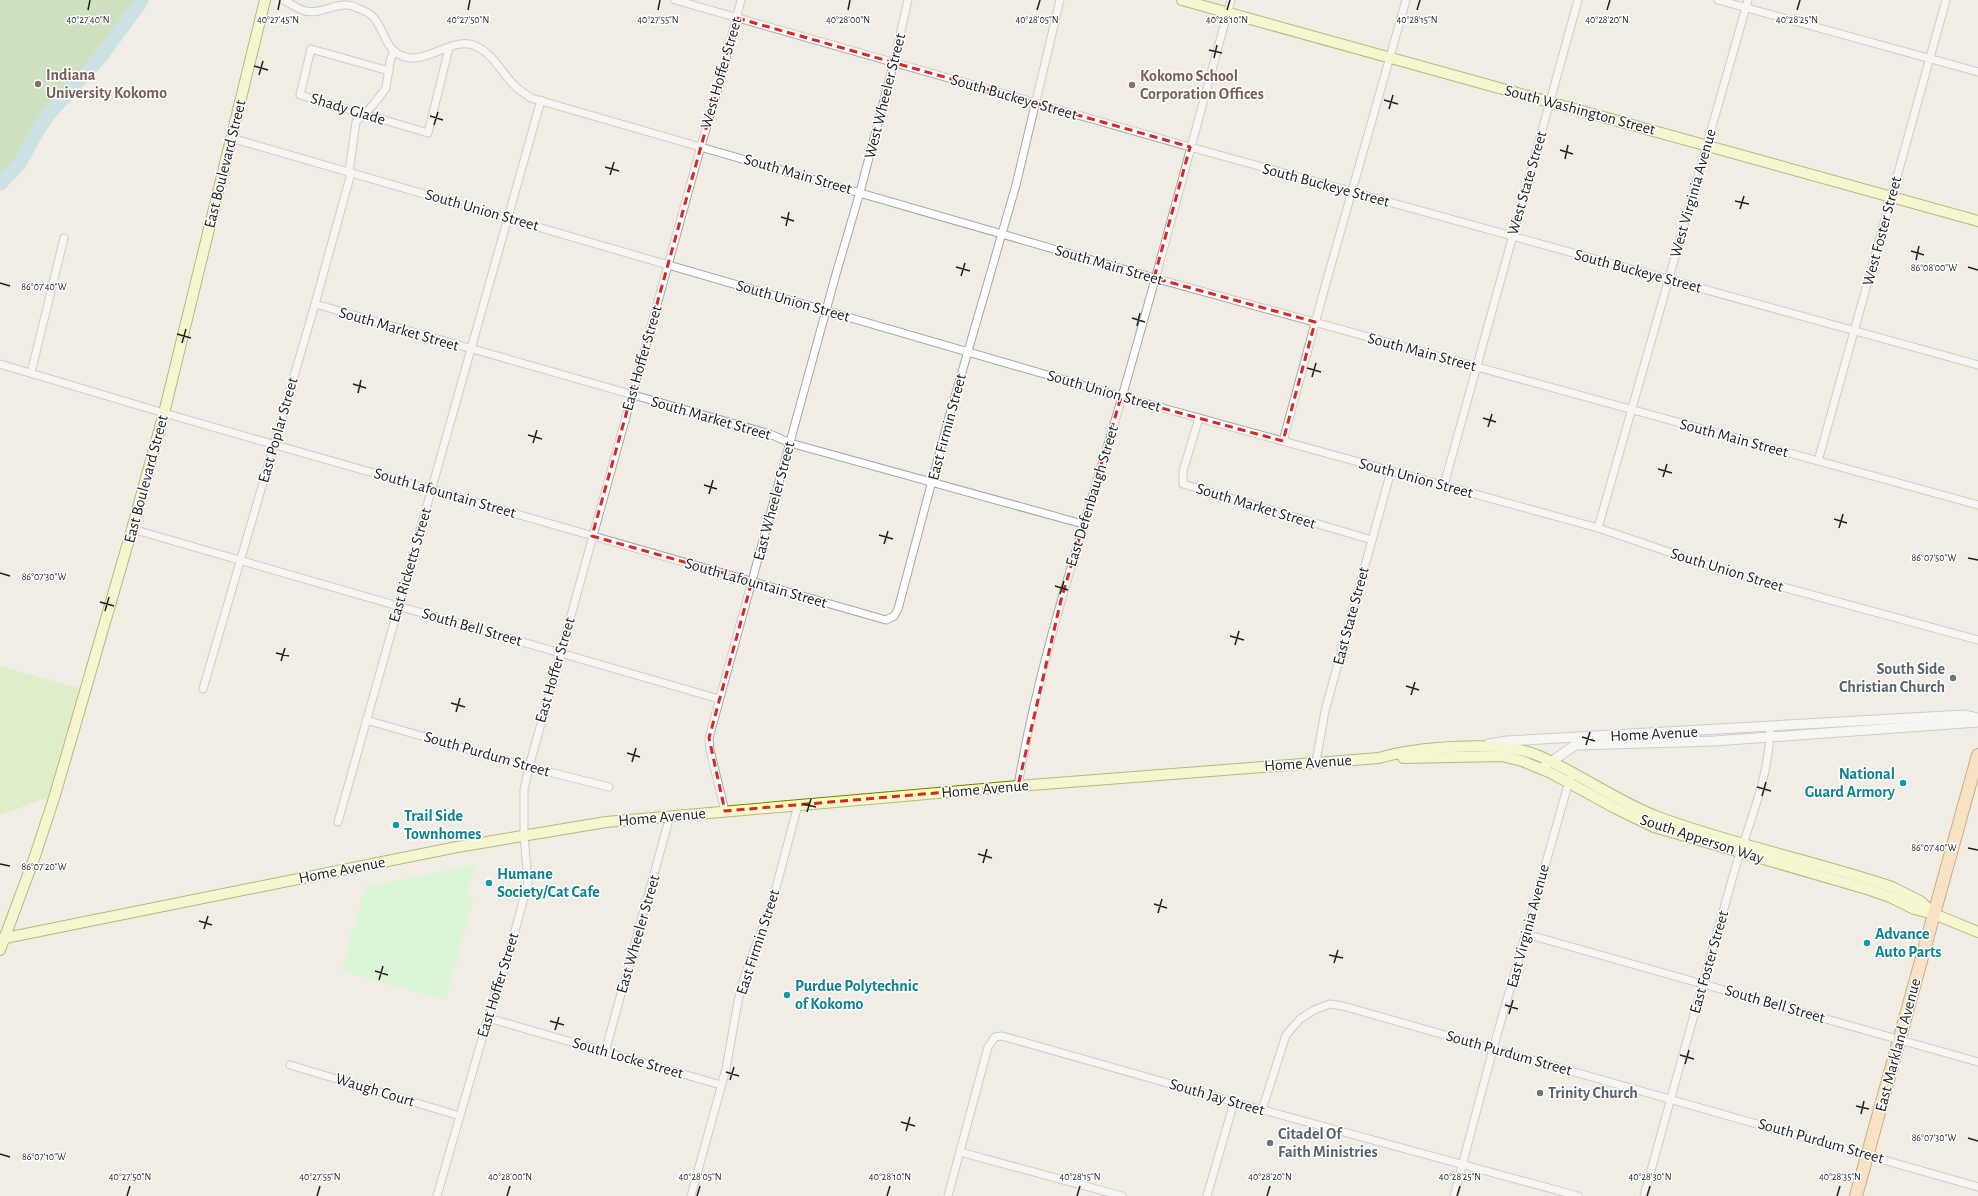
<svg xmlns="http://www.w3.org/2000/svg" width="1978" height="1196" font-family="'Alegreya Sans',sans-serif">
<rect width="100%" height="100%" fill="#f1ede5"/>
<path fill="#cbefa8" d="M0,666L86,690L55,795L0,815Z"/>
<path fill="#a9d397" d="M0,0H142L103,54L48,115L34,137L20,163L0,184Z"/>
<path fill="#c0fec5" d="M476,865L467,895L474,897L445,1000L342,971L365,887Z"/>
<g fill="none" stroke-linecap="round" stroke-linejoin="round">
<path stroke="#a3d4e2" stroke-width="14" d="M0,184L20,163L34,137L48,115L103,54L142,0"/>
<defs>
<g id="minor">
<path d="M283,0C290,3 298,9 305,11C322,15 337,1 353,6C359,9 370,12 374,18C385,31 385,49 402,56C426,66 453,35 476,46C494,55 501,72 514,85C518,90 526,94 531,98L1154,278L1978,505"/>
<path d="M675,0L1190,147L1978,365"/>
<path d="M1718,0L1978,72"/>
<path d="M389,71L311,49L300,95L428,133L449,48"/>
<path d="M231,138L1123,397L1598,528L1731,573L1978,640"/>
<path d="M315,304L770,434L790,443L1083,524"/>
<path d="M0,364L164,413L886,620L894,616L898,609L949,417L1016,185L1060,0"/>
<path d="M31,373L64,238"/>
<path d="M1199,418L1183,471V484L1372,540"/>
<path d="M1283,441L1326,283L1406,0"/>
<path d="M1818,461L1946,0"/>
<path d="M1444,485L1578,0"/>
<path d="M1598,528L1748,0"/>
<path d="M132,529L719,699"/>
<path d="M203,689L315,304L350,177L349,172L356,122L373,105L386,88L390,61L394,51"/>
<path d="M366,720L529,767L609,787"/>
<path d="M1316,762L1325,711L1391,471"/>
<path d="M1018,786C1039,659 1081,537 1117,414C1157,277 1193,138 1231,0"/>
<path d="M725,811L710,750L709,738L836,274L860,192L894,62L908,0"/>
<path d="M338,822C405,582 473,341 541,100"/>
<path d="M1526,934L1978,1062"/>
<path d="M488,1018L721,1085"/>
<path d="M605,1052L670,816"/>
<path d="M290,1065L460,1116"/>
<path d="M1262,1110L1286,1035L1300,1019L1314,1010L1330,1004L1343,1006L1978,1187"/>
<path d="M960,1152L1122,1196"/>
<path d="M437,1196L496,990L503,975L528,883L524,835V790L529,767L701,146L720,82L741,0"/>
<path d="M691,1196L726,1069L738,1001L745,975L773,899L798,805"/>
<path d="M948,1196L988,1047L995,1037L1002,1036L1234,1102L1578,1196"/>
<path d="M1207,1196L1234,1102"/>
<path d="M1454,1196L1493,1049L1570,778"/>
<path d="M1644,1196C1673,1089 1703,983 1733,876C1747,827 1770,778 1770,727"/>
</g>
<g id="tertiary">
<path d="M1489,744L1507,741L1964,715L1978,718"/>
<path d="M1541,769L1575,745L1714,741L1978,722"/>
</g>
<g id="secondary">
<path d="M1182,0L1978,221"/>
<path d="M1403,758L1502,756L1522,761L1551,773L1615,808L1654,827L1870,890L1890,897L1914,909L1934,914L1978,932"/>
<path d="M0,939L457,847L606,822L1018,786L1379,758C1415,747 1502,740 1537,755C1579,773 1616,801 1658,817C1734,845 1815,861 1892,887L1920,901L1934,914"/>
<path d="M0,950L35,856L55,795L132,529L164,413L265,0"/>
</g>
<path id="primary" d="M1856,1196L1978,755"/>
</defs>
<use href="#minor" stroke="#a7a7a7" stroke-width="9"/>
<use href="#tertiary" stroke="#a7a7a7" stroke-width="11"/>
<use href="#secondary" stroke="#717e00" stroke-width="12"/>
<use href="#primary" stroke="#9c6700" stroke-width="14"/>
<use href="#minor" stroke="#fff" stroke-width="7"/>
<use href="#tertiary" stroke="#fff" stroke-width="9"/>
<use href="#secondary" stroke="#fbfeb6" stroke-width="10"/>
<use href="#primary" stroke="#ffd49d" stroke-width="12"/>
</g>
<path d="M0 0H1978V1196H0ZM737,18L1190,147L1154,278L1315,322L1283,441L1121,397L1061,600L1018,786L725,811L709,738L752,581L592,536Z" fill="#f1ede5" fill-opacity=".55" fill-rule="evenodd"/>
<path fill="none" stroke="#d62828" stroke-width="3" stroke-dasharray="8 5" stroke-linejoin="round" d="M737,18L1190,147L1154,278L1315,322L1283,441L1121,397L1061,600L1018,786L725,811L709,738L752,581L592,536Z"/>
<path fill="none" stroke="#202020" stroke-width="1.5" d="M88,10L90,0M278,10L280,0M468,10L470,0M658,10L660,0M848,10L850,0M1037,10L1040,0M1227,10L1230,0M1417,10L1420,0M1607,10L1610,0M1797,10L1800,0M1209,50L1222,53M1214,58L1217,45M254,66L268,70M259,75L263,61M1384,100L1398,104M1389,109L1393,95M430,116L443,120M434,125L438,112M1560,150L1573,154M1565,159L1568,145M605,167L619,171M610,175L614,162M1735,201L1749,204M1740,209L1744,196M781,217L794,221M786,226L789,212M1911,251L1924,255M1916,260L1919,246M956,267L970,271M1968,267L1978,270M961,276L965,263M0,283L10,286M1132,318L1145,322M1137,326L1140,313M177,334L191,338M182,343L186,329M1307,368L1321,372M1312,377L1316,363M353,384L366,388M358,393L361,380M1483,418L1496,422M1488,427L1492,414M528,435L542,439M533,443L537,430M1658,469L1672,473M1663,477L1667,464M704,485L717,489M709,494L713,480M1834,519L1847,523M1839,528L1843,514M879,535L893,539M884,544L888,531M1968,558L1978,560M0,573L10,576M1055,586L1068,590M1060,594L1064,581M100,602L114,606M105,611L109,597M1230,636L1244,640M1235,645L1239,631M276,653L289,656M281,661L285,648M1406,686L1419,690M1411,695L1415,682M451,703L465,707M456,712L460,698M1582,737L1595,741M1586,745L1590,732M627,753L640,757M632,762L636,748M1757,787L1771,791M1762,796L1766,782M803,804L816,807M807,812L811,799M1968,848L1978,850M978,854L992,858M983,863L987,849M0,864L10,866M1154,904L1167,908M1158,913L1162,899M199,921L212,925M204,929L208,916M1329,955L1343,958M1334,963L1338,950M375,971L388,975M379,980L383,966M1505,1005L1518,1009M1509,1014L1513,1000M550,1021L564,1025M555,1030L559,1017M1680,1055L1694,1059M1685,1064L1689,1050M726,1072L739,1076M730,1080L734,1067M1856,1106L1869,1109M1861,1114L1864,1101M901,1122L915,1126M906,1131L910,1117M1968,1138L1978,1141M0,1154L10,1157M127,1196L130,1186M317,1196L320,1186M507,1196L510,1186M697,1196L700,1186M887,1196L890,1186M1077,1196L1080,1186M1267,1196L1270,1186M1457,1196L1460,1186M1647,1196L1650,1186M1837,1196L1840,1186"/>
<g fill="#8d6e63" stroke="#fff" stroke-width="1.5">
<circle cx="38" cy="84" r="4"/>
<circle cx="1132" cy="85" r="4"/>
</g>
<g fill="#6b7280" stroke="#fff" stroke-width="1.5">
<circle cx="1953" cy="678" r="4"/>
<circle cx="1540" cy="1093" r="4"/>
<circle cx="1270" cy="1143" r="4"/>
</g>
<g fill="#0f9aa8" stroke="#fff" stroke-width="1.5">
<circle cx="1903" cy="783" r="4"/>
<circle cx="396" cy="825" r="4"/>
<circle cx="489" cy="883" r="4"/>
<circle cx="1867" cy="943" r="4"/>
<circle cx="787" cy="995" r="4"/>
</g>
<g text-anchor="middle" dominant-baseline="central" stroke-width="3" stroke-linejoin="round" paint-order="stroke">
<g font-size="16" fill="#202020" stroke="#fff">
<text transform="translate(721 73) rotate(-74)">West Hoffer Street</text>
<text transform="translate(885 96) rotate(-76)">West Wheeler Street</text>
<text transform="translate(1014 97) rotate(16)">South Buckeye Street</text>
<text transform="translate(348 109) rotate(17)">Shady Glade</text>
<text transform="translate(1580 110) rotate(15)">South Washington Street</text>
<text transform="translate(225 164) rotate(-76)">East Boulevard Street</text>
<text transform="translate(798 174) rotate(16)">South Main Street</text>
<text transform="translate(1527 183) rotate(-74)">West State Street</text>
<text transform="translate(1326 185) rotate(15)">South Buckeye Street</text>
<text transform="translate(1693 193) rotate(-74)">West Virginia Avenue</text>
<text transform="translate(482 210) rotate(16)">South Union Street</text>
<text transform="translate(1882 231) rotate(-75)">West Foster Street</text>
<text transform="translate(1109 265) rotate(16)">South Main Street</text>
<text transform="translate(1638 271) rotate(15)">South Buckeye Street</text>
<text transform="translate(793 301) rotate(16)">South Union Street</text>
<text transform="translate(399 329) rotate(16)">South Market Street</text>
<text transform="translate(1422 352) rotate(15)">South Main Street</text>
<text transform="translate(642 358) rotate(-74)">East Hoffer Street</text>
<text transform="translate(1104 391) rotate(16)">South Union Street</text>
<text transform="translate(711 418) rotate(16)">South Market Street</text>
<text transform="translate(947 427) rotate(-75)">East Firmin Street</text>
<text transform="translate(278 430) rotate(-74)">East Poplar Street</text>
<text transform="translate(1734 438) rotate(15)">South Main Street</text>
<text transform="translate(1416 478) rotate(15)">South Union Street</text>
<text transform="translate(146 479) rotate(-75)">East Boulevard Street</text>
<text transform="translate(445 493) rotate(16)">South Lafountain Street</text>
<text transform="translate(1092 496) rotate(-73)">East Defenbaugh Street</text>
<text transform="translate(774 501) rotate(-75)">East Wheeler Street</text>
<text transform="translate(1256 506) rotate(17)">South Market Street</text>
<text transform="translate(410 565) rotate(-74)">East Ricketts Street</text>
<text transform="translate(1727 570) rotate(17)">South Union Street</text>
<text transform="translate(756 583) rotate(16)">South Lafountain Street</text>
<text transform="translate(1351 616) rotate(-75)">East State Street</text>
<text transform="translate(472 627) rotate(16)">South Bell Street</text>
<text transform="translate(555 670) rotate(-74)">East Hoffer Street</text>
<text transform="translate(1654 734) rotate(-3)">Home Avenue</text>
<text transform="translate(487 754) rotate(16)">South Purdum Street</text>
<text transform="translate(1308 763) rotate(-4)">Home Avenue</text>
<text transform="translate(985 789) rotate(-5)">Home Avenue</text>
<text transform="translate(662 817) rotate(-5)">Home Avenue</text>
<text transform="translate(1702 839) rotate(18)">South Apperson Way</text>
<text transform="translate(342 870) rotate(-11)">Home Avenue</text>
<text transform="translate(1528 926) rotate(-75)">East Virginia Avenue</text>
<text transform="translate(638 934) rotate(-74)">East Wheeler Street</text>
<text transform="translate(758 942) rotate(-72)">East Firmin Street</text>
<text transform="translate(1709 962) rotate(-74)">East Foster Street</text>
<text transform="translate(498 985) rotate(-73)">East Hoffer Street</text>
<text transform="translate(1775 1004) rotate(16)">South Bell Street</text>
<text transform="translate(1898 1045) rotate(-75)">East Markland Avenue</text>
<text transform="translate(1509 1053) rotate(16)">South Purdum Street</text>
<text transform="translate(628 1058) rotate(16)">South Locke Street</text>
<text transform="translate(375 1090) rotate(17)">Waugh Court</text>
<text transform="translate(1217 1097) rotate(16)">South Jay Street</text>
<text transform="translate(1821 1141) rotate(16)">South Purdum Street</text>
</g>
<g font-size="16" font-weight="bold" fill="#785e54" stroke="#fff" text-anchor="start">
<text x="46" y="75">Indiana<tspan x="46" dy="18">University Kokomo</tspan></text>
<text x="1140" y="76">Kokomo School<tspan x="1140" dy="18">Corporation Offices</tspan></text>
</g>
<g font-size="16" font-weight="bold" fill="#5b616d" stroke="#fff" text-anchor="start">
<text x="1945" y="669" text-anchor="end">South Side<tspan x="1945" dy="18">Christian Church</tspan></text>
<text x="1548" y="1093">Trinity Church</text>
<text x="1278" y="1134">Citadel Of<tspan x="1278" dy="18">Faith Ministries</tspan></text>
</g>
<g font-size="16" font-weight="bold" fill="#0d838f" stroke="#fff" text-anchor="start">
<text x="1895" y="774" text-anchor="end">National<tspan x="1895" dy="18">Guard Armory</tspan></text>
<text x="404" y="816">Trail Side<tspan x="404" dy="18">Townhomes</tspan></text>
<text x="497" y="874">Humane<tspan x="497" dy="18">Society/Cat Cafe</tspan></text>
<text x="1875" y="934">Advance<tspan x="1875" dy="18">Auto Parts</tspan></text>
<text x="795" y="986">Purdue Polytechnic<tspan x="795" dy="18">of Kokomo</tspan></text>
</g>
</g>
<g font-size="10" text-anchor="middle" fill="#202020" stroke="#fff" stroke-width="3" stroke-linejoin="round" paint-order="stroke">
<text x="88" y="23">40°27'40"N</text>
<text x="278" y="23">40°27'45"N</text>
<text x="468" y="23">40°27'50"N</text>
<text x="658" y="23">40°27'55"N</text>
<text x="848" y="23">40°28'00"N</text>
<text x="1037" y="23">40°28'05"N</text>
<text x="1227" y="23">40°28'10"N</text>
<text x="1417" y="23">40°28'15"N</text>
<text x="1607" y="23">40°28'20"N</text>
<text x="1797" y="23">40°28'25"N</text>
<text x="1934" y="271">86°08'00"W</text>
<text x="44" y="290">86°07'40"W</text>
<text x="1934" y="561">86°07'50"W</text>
<text x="44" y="580">86°07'30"W</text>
<text x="1934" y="851">86°07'40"W</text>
<text x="44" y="870">86°07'20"W</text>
<text x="1934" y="1141">86°07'30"W</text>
<text x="44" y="1160">86°07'10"W</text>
<text x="130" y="1180">40°27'50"N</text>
<text x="320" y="1180">40°27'55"N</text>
<text x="510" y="1180">40°28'00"N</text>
<text x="700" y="1180">40°28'05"N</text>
<text x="890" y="1180">40°28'10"N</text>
<text x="1080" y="1180">40°28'15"N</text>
<text x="1270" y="1180">40°28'20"N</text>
<text x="1460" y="1180">40°28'25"N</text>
<text x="1650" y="1180">40°28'30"N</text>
<text x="1840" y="1180">40°28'35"N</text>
</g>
</svg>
